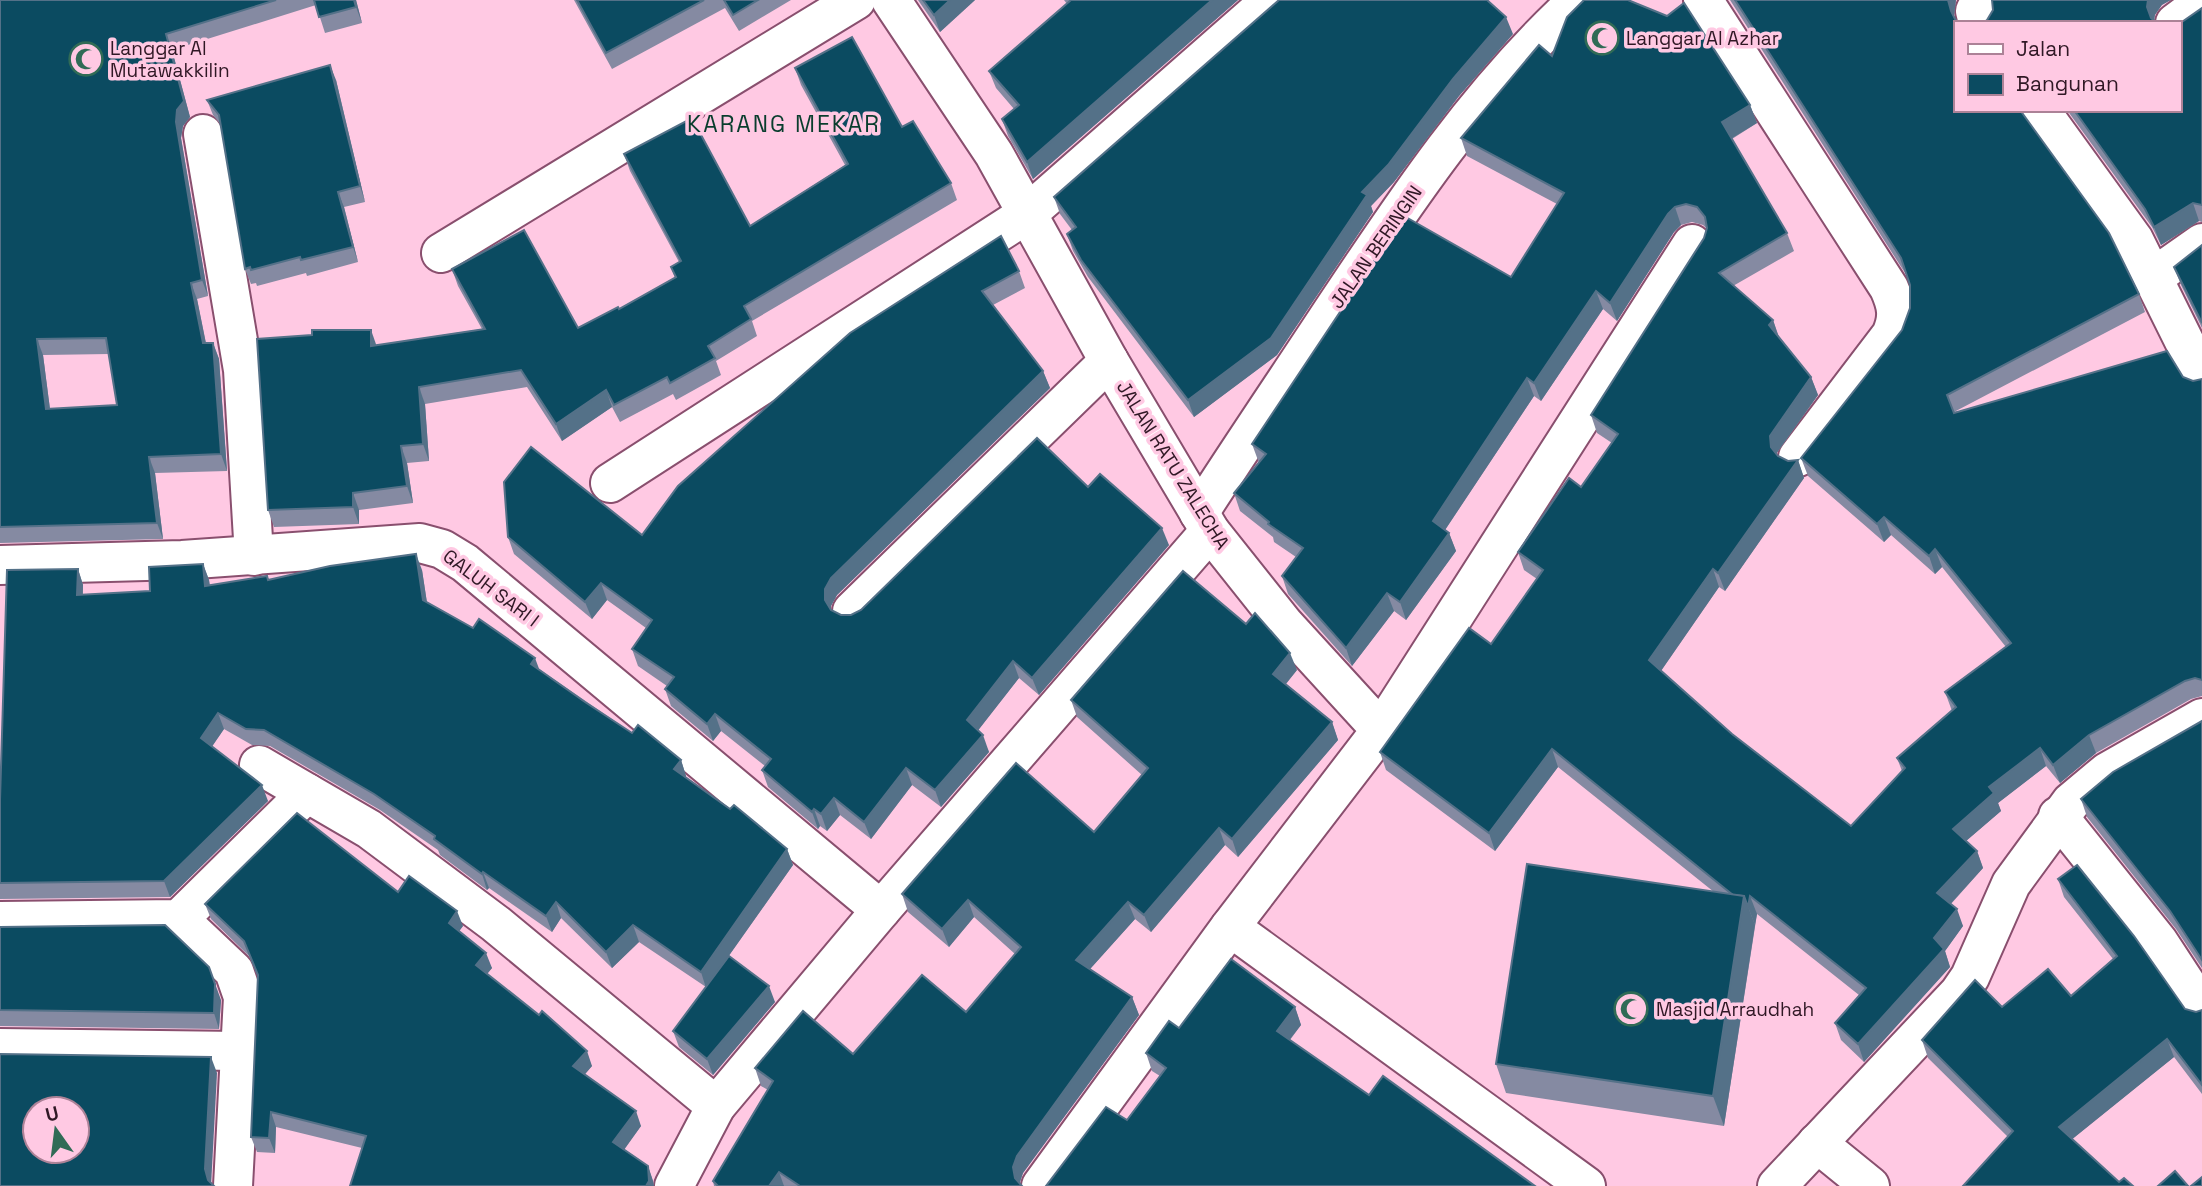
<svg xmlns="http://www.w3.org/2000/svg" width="2202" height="1186" font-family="'Space Grotesk',sans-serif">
<rect width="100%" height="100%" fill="#ffc9e3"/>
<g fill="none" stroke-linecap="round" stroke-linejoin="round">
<defs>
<g id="minor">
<path d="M891,0L994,154L1109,361L1210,531L1284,624L1381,730L1230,927L1041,1186"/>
<path d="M1703,0L1889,288C1897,306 1899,317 1891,335L1798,457"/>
<path d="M1978,23L1975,11L1981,0"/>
<path d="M2175,23L2202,3"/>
<path d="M2040,110L2134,240L2202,377"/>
<path d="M203,134L243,370L254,556"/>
<path d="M441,253L856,0"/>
<path d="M2155,276L2202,243"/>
<path d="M610,483L1027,214L1271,0"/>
<path d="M1199,513C1242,446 1287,380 1331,313C1404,203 1480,89 1578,0"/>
<path d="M0,565L182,560L420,543L442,549L465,563L881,910"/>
<path d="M852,611L1109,361"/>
<path d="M1381,730L1692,244"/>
<path d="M259,765L369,829L496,924L716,1106"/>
<path d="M2058,816L2158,941L2202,1008"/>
<path d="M179,919L234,971L243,997L233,1186"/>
<path d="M0,921L179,919L307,793"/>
<path d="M1230,927L1586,1186"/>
<path d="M0,1048L239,1051"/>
<path d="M1817,1143L1870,1186"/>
<path d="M674,1186L716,1106L881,910L1210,531"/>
<path d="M1777,1186L1959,993L1970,977L2011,884L2071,802L2107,772L2202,718"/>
</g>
</defs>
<use href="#minor" stroke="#894f6e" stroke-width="42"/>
<use href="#minor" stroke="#fff" stroke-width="38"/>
</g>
<g fill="#858aa2" fill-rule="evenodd">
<path d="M0,0H356L362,23L325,33L316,5L172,50L190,117L183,126L181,138L208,296L197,299L206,343H213L219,359L227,471L155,473L163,539L0,543ZM109,354L117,405L50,409L43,355Z"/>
<path d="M574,0H791L739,31L725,8L612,69Z"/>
<path d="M918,0H975L940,32Z"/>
<path d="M1064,0H1238L1033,179L1008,136L1002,119L1014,109L996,88L989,71L1067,4Z"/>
<path d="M1730,0H1956L1954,16L2139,294L2145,312L1954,412L2183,377L2193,381L2202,379V696L2191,699L2096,753L2060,783L2046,766L1998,803L2001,811L1966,841L1977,851L1983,868L1951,904L1963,926L1945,951L1950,967L1864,1062L1841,1040L1835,1023L1859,995L1757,914L1724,1126L1506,1093L1496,1064L1714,892L1558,767L1495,851L1386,770L1380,752L1491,644L1537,579L1524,570L1518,552L1581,487L1612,443L1597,433L1591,415L1704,238L1707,229L1703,225L1692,222L1681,225L1674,232L1617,321L1603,309L1541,401L1534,396L1445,530L1449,533L1456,551L1406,620L1394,611L1352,666L1288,594L1282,576L1296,557L1274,542L1273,537L1240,511L1234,493L1259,463L1252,444L1511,277L1557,204L1467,156L1461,138L1552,56L1750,105L1757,123L1732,139L1787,233L1794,251L1733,286L1773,320L1779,337L1811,377L1818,395L1776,454L1778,456L1788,461L1798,460L1804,478L1725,591L1719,587L1661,671L1732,734L1851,826L1902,771L1897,758L1952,711L1945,692L2006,647L1942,567L1935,574L1891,535L1884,542L1808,476L1801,458L1902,330L1910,308V285L1907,276Z"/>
<path d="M2202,8V222L2199,221L2161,245L2152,227L2067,110H2179L2182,23Z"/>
<path d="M1513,34L1459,96L1394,182L1371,206L1373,212L1277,355L1194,417L1088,277L1073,251L1067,234L1072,230L1060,214L1054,197Z"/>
<path d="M795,68L902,127L951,183L957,200L752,321L757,336L716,361L721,375L676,400L673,394L620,422L612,407L562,441L527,387L425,404L429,461L407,463L413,503L359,510V524L274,527L268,510L376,345L482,329L458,286L452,269L578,328L619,309L675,278L671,267L679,262L630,171L624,154L750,226L845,165L801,85Z"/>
<path d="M336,80L365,202L344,207L358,262L307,276L306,273L257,286L256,283L251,284L245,269L221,125L213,115L207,100Z"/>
<path d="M2202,245V328L2181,285L2174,267Z"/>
<path d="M1019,271L1025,288L993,305L1043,371L1050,388L837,595L831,606V610L841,615H851L1088,487L1169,545L1039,695L1019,678L978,730L989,752L941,807L912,785L871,839L840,815L827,831L820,826L818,829L768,787L762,770L765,766L721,731L713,741L671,706L665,689L667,686L638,666L632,649L646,628L607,600L592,619L514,554L508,537L642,535L850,333Z"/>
<path d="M203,564L209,580L210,585L268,580L422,570L427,603L539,669L632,733L681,760L686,776V777L787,849L793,865L728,957L775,1002L713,1075L679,1047L673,1031L706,987L639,942L612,968L561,918L552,932L489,888L487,890L440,855L438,850L380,810L270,746L252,745L224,729L212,746L268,801L170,897L0,899V800L78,569L83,585V595L150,591Z"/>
<path d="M1297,670L1286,684L1332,722L1338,740L1238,857L1225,845L1151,932L1135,919L1090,969L1132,997L1139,1015L1023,1173L1020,1183L1022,1186H714L713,1181L768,1090L761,1086L755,1068L853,1054L966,1012L1015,954L974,917L949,947L908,912L902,894L1094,832L1142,775L1077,717L1071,700Z"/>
<path d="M2202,721V968L2176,929L2087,817L2081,799Z"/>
<path d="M2058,879L2185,1009L2196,1012L2202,1010V1094L2174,1057L2072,1139L2119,1182L2133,1186H1963L2008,1137L1928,1058L1922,1040L2002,1007L2071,996L2113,959L2064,897Z"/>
<path d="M398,892L463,926L459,931L492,968L487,974L592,1066L585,1074L641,1126L624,1149L648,1166L653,1181L654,1186H350L362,1148L276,1127L275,1153L257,1152L251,1137L258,977L249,956L211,919L205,904Z"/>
<path d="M0,927L221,1000L219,1029L0,1026Z"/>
<path d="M1295,1007L1301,1025L1290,1040L1369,1095L1127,1120L1160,1076L1152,1071L1146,1053L1179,1028Z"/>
</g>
<g fill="#547188">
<path d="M354,0H356L362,23L356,7Z"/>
<path d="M950,0H975L940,32L934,15Z"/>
<path d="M1212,0H1238L1033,179L1027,162Z"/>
<path d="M1948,0H1956L1954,16L1951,11Z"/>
<path d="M2148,0H2171L2162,5L2155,15L2154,23H2153L2147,7Z"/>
<path d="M1506,17L1513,34L1459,96L1394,182L1371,206L1373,212L1277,355L1194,417L1188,400L1362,192L1453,79Z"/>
<path d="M166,34L172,50L190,117L183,126L181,138L208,296L202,280L176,122Z"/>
<path d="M330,65L336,80L365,202L360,186Z"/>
<path d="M1750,105L1757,123L1729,140L1722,122Z"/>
<path d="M338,192L344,207L358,262L353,247Z"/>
<path d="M2193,203L2199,221L2161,245L2154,227Z"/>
<path d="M1675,207L1681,225L1674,232L1617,321L1610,303L1668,214Z"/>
<path d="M191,283L197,299L209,359L203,343Z"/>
<path d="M1596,291L1603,309L1541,401L1534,383Z"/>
<path d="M1773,320L1779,338L1769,325Z"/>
<path d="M371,330L377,347L371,346Z"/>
<path d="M37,339L43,355L52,425L46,409Z"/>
<path d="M213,343L219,359L227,471L221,454Z"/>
<path d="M1043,371L1050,388L837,595L831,606V617L825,600V589L831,578Z"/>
<path d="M1811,377L1818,395L1776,454L1771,447L1770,436Z"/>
<path d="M1527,378L1534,396L1439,539L1433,521Z"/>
<path d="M419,387L425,404L429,461L423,444Z"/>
<path d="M606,390L612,407L562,441L556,424Z"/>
<path d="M401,446L407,463L413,503L407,486Z"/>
<path d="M149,457L155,473L163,539L157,523Z"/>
<path d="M1798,460L1804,478L1725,591L1718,573Z"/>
<path d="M353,493L359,510V524L353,507Z"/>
<path d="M1884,517L1891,535L1884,542L1877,524Z"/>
<path d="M1162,528L1169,545L1039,695L1032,678Z"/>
<path d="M1449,533L1456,551L1406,620L1400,602Z"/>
<path d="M1935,549L1942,567L1935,574L1929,556Z"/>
<path d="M416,554L422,570L429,616L423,600Z"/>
<path d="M203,564L209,580L211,602L205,586Z"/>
<path d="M78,569L83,585L82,611L77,595Z"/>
<path d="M1713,569L1719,587L1656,678L1649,660Z"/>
<path d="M601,583L607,600L592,619L585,602Z"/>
<path d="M1387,593L1394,611L1352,666L1346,648Z"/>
<path d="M1290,653L1297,670L1280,691L1273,674Z"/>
<path d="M535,658L541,674L531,664Z"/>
<path d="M1013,661L1019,678L973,737L967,720Z"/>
<path d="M218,713L224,729L207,754L201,738Z"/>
<path d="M715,714L721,731L713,741L707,724Z"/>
<path d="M1332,722L1338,740L1238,857L1232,839Z"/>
<path d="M983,735L989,752L941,807L935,790Z"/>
<path d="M2089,735L2096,753L2060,783L2053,765Z"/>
<path d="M2040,748L2046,766L1998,803L2001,811L1959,847L1953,829L1989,787Z"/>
<path d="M1552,749L1558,767L1495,851L1489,833Z"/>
<path d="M681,760L686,776L680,785L674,769Z"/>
<path d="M906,768L912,785L871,839L864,822Z"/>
<path d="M262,785L268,801L170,897L164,881Z"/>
<path d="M834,798L840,815L827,831L821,814Z"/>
<path d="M814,809L820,826L818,829L812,812Z"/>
<path d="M1219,828L1225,845L1151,932L1144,915Z"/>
<path d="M787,849L793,865L706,988L701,972Z"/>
<path d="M1977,851L1983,868L1944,911L1937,893Z"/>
<path d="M483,872L489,888L487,890L482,874Z"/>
<path d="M1744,896L1755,925L1724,1126L1713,1096Z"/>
<path d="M1750,896L1757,914L1755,925L1748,907Z"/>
<path d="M968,900L974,917L949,947L942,929Z"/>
<path d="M556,902L561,918L552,932L546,916Z"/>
<path d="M1128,902L1135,919L1082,978L1076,960Z"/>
<path d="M1957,909L1963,926L1945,951L1950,967L1864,1062L1858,1044L1934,938Z"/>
<path d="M457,911L463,926L454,938L449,923Z"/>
<path d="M633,925L639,942L612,968L606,952Z"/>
<path d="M486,953L492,968L482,980L476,965Z"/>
<path d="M209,967L221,1000L219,1029L214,1013Z"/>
<path d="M769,986L775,1002L713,1075L707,1059Z"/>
<path d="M1132,997L1139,1015L1023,1173L1019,1184L1015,1178L1013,1167L1017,1156Z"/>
<path d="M1295,1007L1301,1025L1283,1048L1277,1031Z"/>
<path d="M2167,1039L2174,1057L2065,1145L2059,1127Z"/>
<path d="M587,1051L592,1066L579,1081L573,1066Z"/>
<path d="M211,1057L217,1073L211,1186H210L205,1169Z"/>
<path d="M636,1111L641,1126L619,1157L613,1142Z"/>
<path d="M271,1112L276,1127L275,1153L269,1138Z"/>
<path d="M648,1166L653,1181L654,1186H646Z"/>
<path d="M779,1172L784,1186H769Z"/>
</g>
<g fill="#0b4b61" stroke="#547188" stroke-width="2" fill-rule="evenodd">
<path d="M0,0H276L166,34L184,101L177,110L176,122L202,280L191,283L203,343H213L221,454L149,457L157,523L0,527ZM106,338L117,405L46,409L37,339Z"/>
<path d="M314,0H354L356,7L319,17Z"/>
<path d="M577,0H704L606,53Z"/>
<path d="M724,0H758L733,15Z"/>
<path d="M923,0H950L934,15Z"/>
<path d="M1071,0H1212L1027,162L1002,119L1019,105L989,71Z"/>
<path d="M1279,0H1487L1506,17L1453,79L1388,165L1362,192L1367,195L1271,338L1188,400L1081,260L1067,234L1076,227L1054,197Z"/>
<path d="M1584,0H1628L1667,16L1684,3L1750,105L1722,122L1787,233L1719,273L1773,320L1769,325L1811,377L1770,436L1771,447L1778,456L1788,461L1798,460L1718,573L1713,569L1649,660L1732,734L1851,826L1905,768L1897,758L1956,707L1945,692L2011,643L1935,549L1929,556L1884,517L1877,524L1801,458L1902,330L1910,308V285L1901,258L1735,0H1948L1951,11L1956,21L1960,23H1955V110H2020L2109,233L2139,294L1947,395L1954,413L2167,351L2183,377L2193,381L2202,379V680L2195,678L2185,681L2089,735L2053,765L2040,748L1989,787L1994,793L1953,829L1977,851L1937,893L1957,909L1934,938L1944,949L1858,1044L1835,1023L1866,988L1750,896L1748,907L1744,896L1733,895L1552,749L1489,833L1380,752L1469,628L1491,644L1543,570L1518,552L1569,478L1581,487L1618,434L1591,415L1704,238L1707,228L1705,217L1697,207L1686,204L1675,207L1668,214L1610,303L1596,291L1534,383L1527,378L1433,521L1449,533L1400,602L1387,593L1346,648L1282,576L1303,548L1268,524L1269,522L1234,493L1266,454L1252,444L1404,216L1511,277L1564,193L1461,138L1539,45L1552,56L1567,17Z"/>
<path d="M1992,0H2148L2147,7L2151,18L2157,23H1983L1987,20L1993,10Z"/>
<path d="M2202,8V205L2193,203L2154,227L2145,209L2074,110H2179V24Z"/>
<path d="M852,37L902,127L913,121L951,183L744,306L751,319L708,346L715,358L670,383L667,377L614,405L606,390L556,424L521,370L419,387L423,444L401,446L407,486L353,493V507L268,510L257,339L312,335V330H371V346L485,329L452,269L524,230L578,328L618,307L619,309L676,277L671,267L681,261L624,154L692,118L750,226L848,164L795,68Z"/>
<path d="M330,65L360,186L338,192L353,247L301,260L300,257L251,270L250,267L245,269L219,115L207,100Z"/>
<path d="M1001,236L1019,271L982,291L1043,371L831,578L825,589V600L831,610L841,615H851L861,610L1037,438L1088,487L1100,474L1162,528L1032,678L1013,661L967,720L983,735L935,790L906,768L864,822L834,798L821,814L814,809L812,812L762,770L771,759L715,714L707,724L665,689L674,677L632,649L652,620L601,583L585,602L508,537L504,482L531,447L642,535L678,486L850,333Z"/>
<path d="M2202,245V323L2174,267Z"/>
<path d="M416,554L423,600L473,628L479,619L535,658L531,664L585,702L632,733L638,725L681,760L674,769L730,809L734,805L787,849L701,972L633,925L606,952L556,902L546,916L483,872L482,874L434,839L435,836L374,794L264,730L246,729L218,713L201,738L262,785L164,881L0,883V800L7,570L78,569L77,595L150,591L149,567L203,564L205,586L267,576L268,580L330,566Z"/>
<path d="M1183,571L1246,624L1255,613L1290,653L1273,674L1332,722L1232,839L1219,828L1144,915L1128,902L1076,960L1132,997L1017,1156L1013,1167L1015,1178L1022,1186H800L779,1172L769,1186H718L713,1181L773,1081L755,1068L803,1011L853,1054L922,975L966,1012L1021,947L968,900L942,929L902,894L1016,763L1094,832L1148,768L1071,700Z"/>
<path d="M2202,721V960L2170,911L2081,799L2113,772Z"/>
<path d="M297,813L398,892L409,876L457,911L449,923L486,953L476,965L539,1015L542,1011L587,1051L573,1066L636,1111L613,1142L648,1166L649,1181L646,1186H350L366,1136L271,1112L269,1138L251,1137L258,975L244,941L205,904Z"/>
<path d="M1527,864L1744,896L1713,1096L1496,1064Z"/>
<path d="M2077,865L2134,936L2185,1009L2196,1012L2202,1010V1085L2167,1039L2059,1127L2119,1182L2124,1178L2133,1186H1963L2013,1131L1922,1040L1975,980L2002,1007L2048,969L2071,996L2117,956L2058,879Z"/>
<path d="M165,925L209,967L215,984L214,1013L0,1010V927Z"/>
<path d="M729,956L769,986L707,1059L673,1031Z"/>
<path d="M1231,959L1295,1007L1277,1031L1369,1095L1383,1076L1535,1186H1046L1106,1107L1127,1120L1166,1068L1146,1053L1169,1021L1179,1028Z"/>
<path d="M0,1054L211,1057L205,1169L208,1180L214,1186H0ZM35,1109H77V1151H35Z"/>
<path d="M2175,1171L2188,1186H2158Z"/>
<path d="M2202,1177V1186H2191Z"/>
</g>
<defs>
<symbol id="mosque-ring" viewBox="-11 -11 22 22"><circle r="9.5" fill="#ffc9e3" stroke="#306b56" stroke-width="1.5"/><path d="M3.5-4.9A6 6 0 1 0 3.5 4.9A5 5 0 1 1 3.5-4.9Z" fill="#306b56"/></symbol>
</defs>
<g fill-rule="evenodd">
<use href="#mosque-ring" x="1583" y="19" width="38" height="38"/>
<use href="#mosque-ring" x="67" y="40" width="38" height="38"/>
<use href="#mosque-ring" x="1612" y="990" width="38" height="38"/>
</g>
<g text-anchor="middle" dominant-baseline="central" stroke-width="7" stroke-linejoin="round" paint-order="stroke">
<g font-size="19" fill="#301825" stroke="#ffc9e3" text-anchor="start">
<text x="1626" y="38">Langgar Al Azhar</text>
<text x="110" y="48">Langgar Al<tspan x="110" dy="22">Mutawakkilin</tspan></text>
<text x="1656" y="1009">Masjid Arraudhah</text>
</g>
<g font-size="19" fill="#301825" stroke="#ffc9e3">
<text transform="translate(1376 247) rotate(-55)">JALAN BERINGIN</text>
<text transform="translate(1173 465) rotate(58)">JALAN RATU ZALECHA</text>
<text transform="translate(491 588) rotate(37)">GALUH SARI I</text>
</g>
<g font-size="23" letter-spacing="2" fill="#093d2d" stroke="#ffc9e3">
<text x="784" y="124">KARANG MEKAR</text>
</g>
</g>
<rect x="1954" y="21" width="228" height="91" fill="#ffc9e3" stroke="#ac8297" stroke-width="2"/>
<rect x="1968" y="44" width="35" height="10" fill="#ffffff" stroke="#ac8297" stroke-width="2"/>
<text x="2016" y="56" font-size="21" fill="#301825">Jalan</text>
<rect x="1968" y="74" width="35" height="21" fill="#0b4b61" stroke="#ac8297" stroke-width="2"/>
<text x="2016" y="91" font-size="21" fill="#301825">Bangunan</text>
<g transform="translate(56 1130) rotate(346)"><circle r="33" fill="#ffc9e3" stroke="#ac8297" stroke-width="2"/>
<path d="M0-5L12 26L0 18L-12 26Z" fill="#306b56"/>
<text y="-10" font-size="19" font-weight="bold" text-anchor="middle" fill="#301825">U</text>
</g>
</svg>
